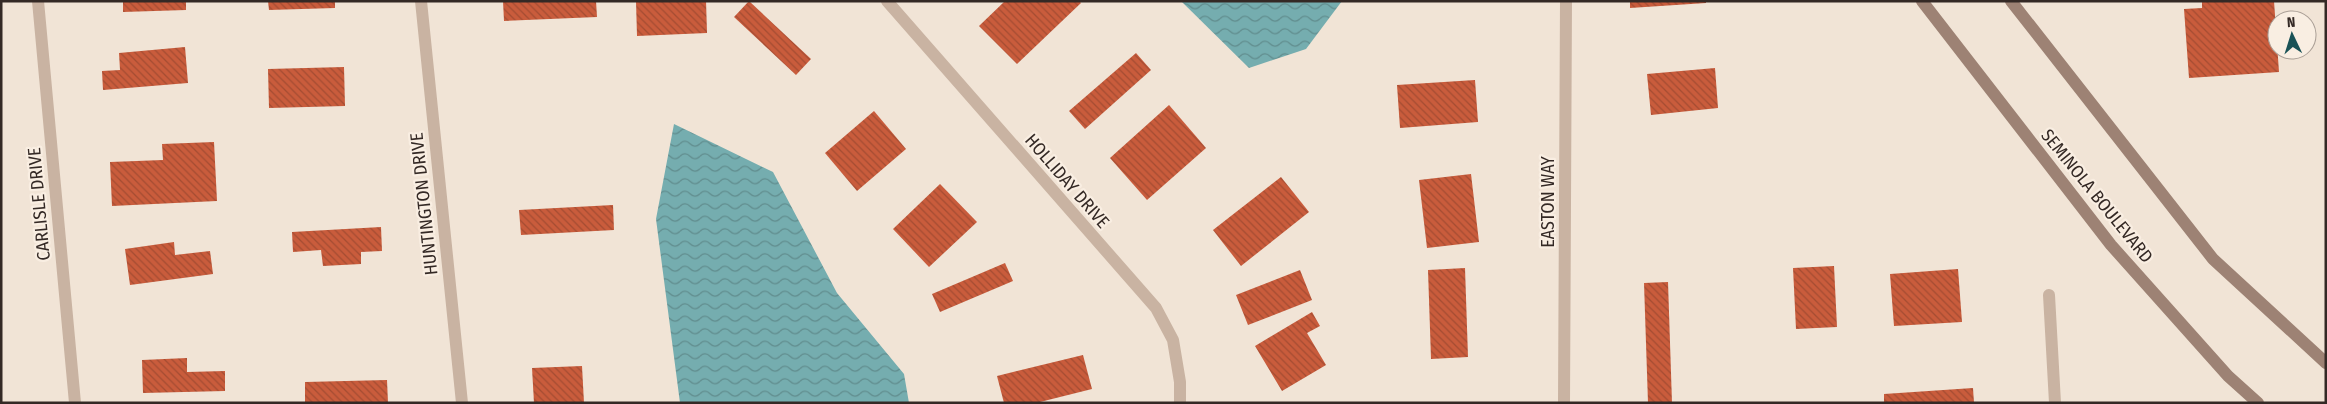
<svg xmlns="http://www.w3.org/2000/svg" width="2327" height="404" font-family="'Fira Sans Condensed',sans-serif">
<defs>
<pattern id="water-waves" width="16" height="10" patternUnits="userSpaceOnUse" patternTransform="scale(1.25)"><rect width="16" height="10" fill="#75adaf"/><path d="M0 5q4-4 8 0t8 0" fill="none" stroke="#618d8e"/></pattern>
<pattern id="building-back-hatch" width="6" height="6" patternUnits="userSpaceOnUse" patternTransform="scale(1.25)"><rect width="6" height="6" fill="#c95c3c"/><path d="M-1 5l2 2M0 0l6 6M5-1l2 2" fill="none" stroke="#a44c32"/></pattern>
</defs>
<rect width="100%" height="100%" fill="#f1e4d6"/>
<g fill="url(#water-waves)">
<path d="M1181,1H1342L1306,49L1249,68Z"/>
<path d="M674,124L773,172L837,293L904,374L909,403H680L656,219Z"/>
</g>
<g fill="url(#building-back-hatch)">
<path d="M123,1H186V10L123,12Z"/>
<path d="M268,1H335V8L269,10Z"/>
<path d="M503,1H596L597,17L504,21Z"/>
<path d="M636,1H706L707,33L637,36Z"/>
<path d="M749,1L811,59L796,75L734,17Z"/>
<path d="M1005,1H1079L1081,3L1017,64L979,26Z"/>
<path d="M1630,1H1706V3L1630,8Z"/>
<path d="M2202,1H2274L2279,72L2189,78L2184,9L2202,8Z"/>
<path d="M185,47L188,83L103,90L102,71L120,70L119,53Z"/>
<path d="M1136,53L1151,70L1085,129L1069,111Z"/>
<path d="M344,67L345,106L269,108L268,69Z"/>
<path d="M1715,68L1718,108L1651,115L1647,74Z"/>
<path d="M1475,80L1478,122L1400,128L1397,85Z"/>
<path d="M1169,105L1206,148L1147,200L1110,158Z"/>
<path d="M874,111L906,149L857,191L825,153Z"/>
<path d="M214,142L217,201L112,206L110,162L163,160L162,144Z"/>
<path d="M1471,174L1479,242L1427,248L1419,180Z"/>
<path d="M1281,177L1309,212L1241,266L1213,230Z"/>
<path d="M940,184L977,222L929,267L893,229Z"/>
<path d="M613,205L614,230L521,235L519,210Z"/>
<path d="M381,227L382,251L361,252V264L323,266L321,250L293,252L292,232Z"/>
<path d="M174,242L175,255L210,251L213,274L130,285L125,249Z"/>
<path d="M1005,263L1013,281L940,312L932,294Z"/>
<path d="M1834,266L1837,327L1796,329L1793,268Z"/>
<path d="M1465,268L1468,357L1431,359L1428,270Z"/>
<path d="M1958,269L1962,322L1894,326L1890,274Z"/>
<path d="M1300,270L1312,300L1248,325L1236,295Z"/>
<path d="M1668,282L1672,403H1648L1644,283Z"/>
<path d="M1312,312L1320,326L1307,333L1326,365L1282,391L1255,346Z"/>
<path d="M1083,355L1092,389L1036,403H1004L997,376Z"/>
<path d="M187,358V372L225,371V391L143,393L142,360Z"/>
<path d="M582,366L584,403H534L532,368Z"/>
<path d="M387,380L388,403H305V382Z"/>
<path d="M1973,388L1974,403H1884V394Z"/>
</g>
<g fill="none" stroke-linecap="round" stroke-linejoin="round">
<g stroke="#c9b3a2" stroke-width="12">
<path d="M38,1L75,403"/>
<path d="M421,1L462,403"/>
<path d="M887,1L1156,308L1173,340L1180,382V403"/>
<path d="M2049,295L2055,403"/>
<path d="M1564,403L1566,1"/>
</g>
<g stroke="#9d8274" stroke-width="12">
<path d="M1922,1L2111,245L2228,376L2258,403"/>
<path d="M2011,1L2213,259L2326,363"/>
</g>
</g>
<g text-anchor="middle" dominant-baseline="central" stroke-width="4.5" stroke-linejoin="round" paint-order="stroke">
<g font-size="18" fill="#342925" stroke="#f9eee2">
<text transform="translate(1067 181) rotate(49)">HOLLIDAY DRIVE</text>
<text transform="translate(2097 196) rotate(51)">SEMINOLA BOULEVARD</text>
<text transform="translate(1548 202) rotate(-90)">EASTON WAY</text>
<text transform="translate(39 204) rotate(-95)">CARLISLE DRIVE</text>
<text transform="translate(424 204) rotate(-96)">HUNTINGTON DRIVE</text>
</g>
</g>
<rect width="2327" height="404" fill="none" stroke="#342925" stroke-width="5"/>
<g transform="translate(2292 35) rotate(356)"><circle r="24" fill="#f9eee2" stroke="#aa9f96"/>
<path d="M0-4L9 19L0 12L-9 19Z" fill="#1a5256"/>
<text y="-8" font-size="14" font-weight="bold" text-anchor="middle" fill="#342925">N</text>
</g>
</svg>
